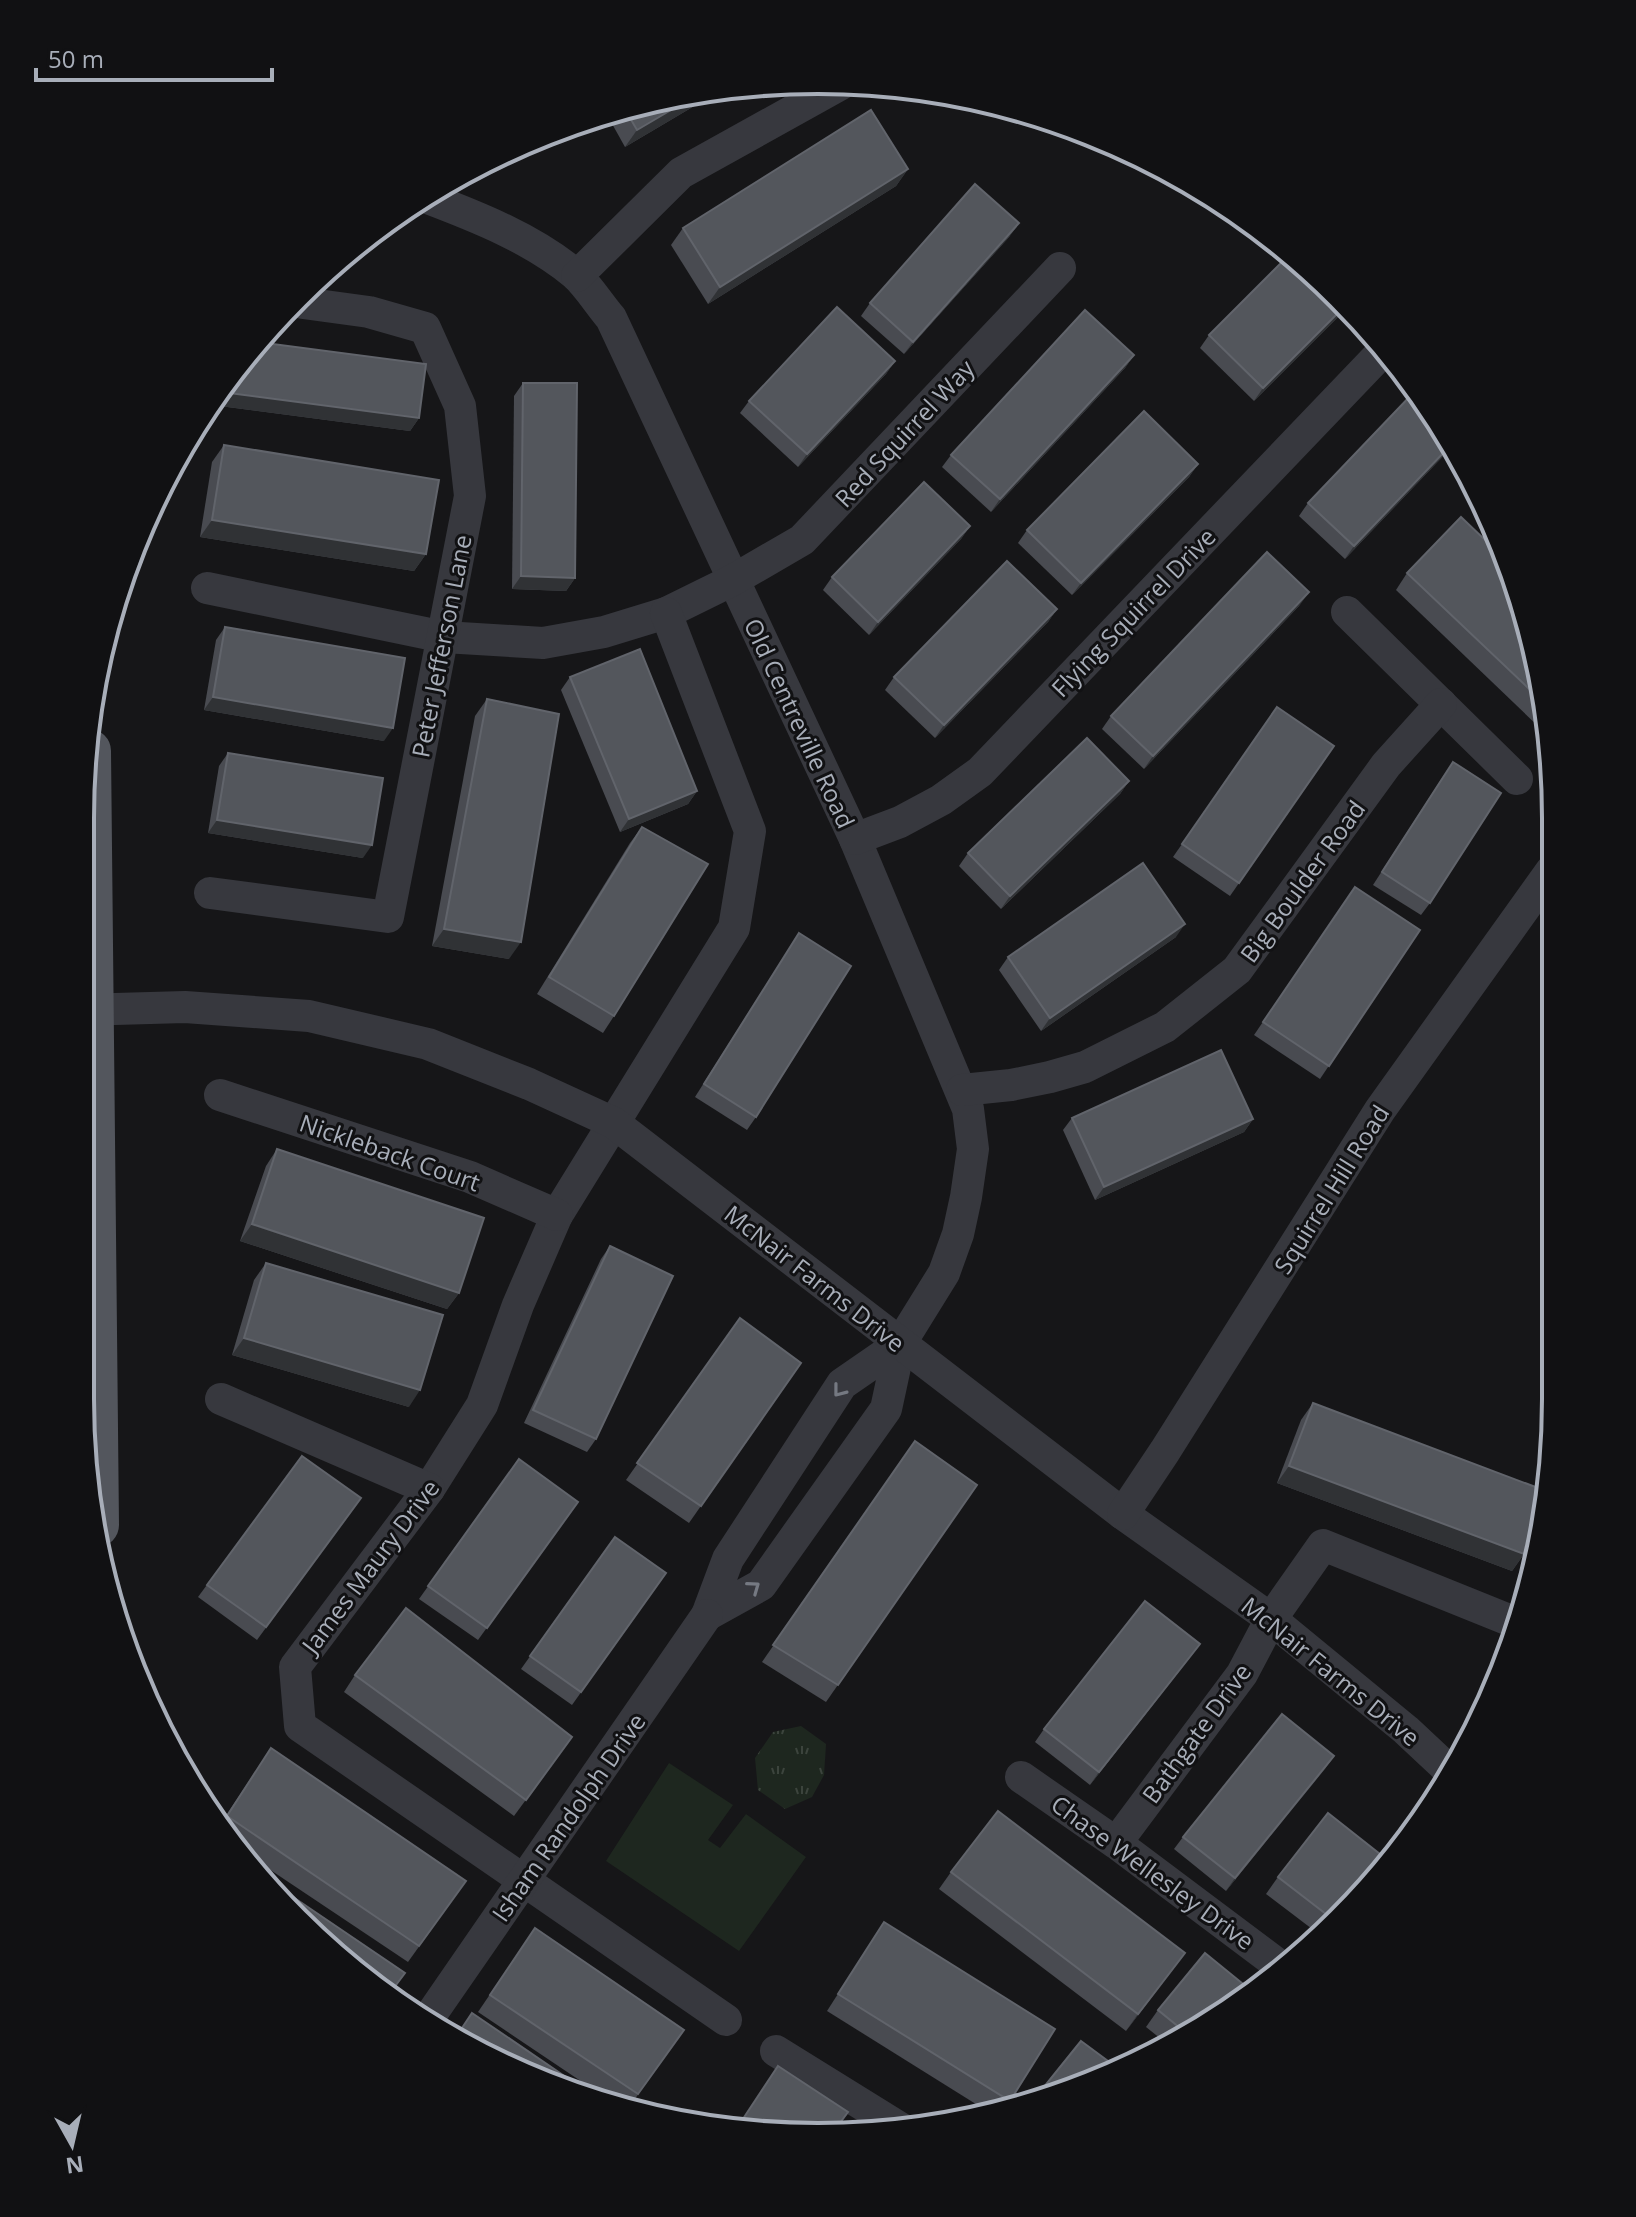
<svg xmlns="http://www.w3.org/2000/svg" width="1636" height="2217" font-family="'Open Sans',sans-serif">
<defs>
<pattern id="grass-tufts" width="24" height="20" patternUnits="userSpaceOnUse" patternTransform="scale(2)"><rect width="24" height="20" fill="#1e271f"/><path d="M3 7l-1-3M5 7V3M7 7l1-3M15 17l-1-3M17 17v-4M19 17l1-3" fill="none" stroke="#3c443d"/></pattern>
</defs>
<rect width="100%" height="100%" fill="#161618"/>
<path fill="url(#grass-tufts)" d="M801,1726L826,1744L824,1775L812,1797L785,1809L758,1790L755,1758L773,1732Z"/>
<path fill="#1e271f" d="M669,1763L733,1805L708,1840L720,1848L746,1814L806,1857L739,1951L606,1861Z"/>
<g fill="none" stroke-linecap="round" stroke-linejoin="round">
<g stroke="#37383e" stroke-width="32">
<path d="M425,197C478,217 531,238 575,274C588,286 599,304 611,318L855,839L968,1109L973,1149L966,1197L958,1234L944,1273L900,1344L886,1409L761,1585L707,1615L728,1559L842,1384L900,1344"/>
<path d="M577,276L681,173L841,84"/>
<path d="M207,588L444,637L543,643L604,632L666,613L733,580L802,540L1060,268"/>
<path d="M1347,612L1517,779"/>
<path d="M666,613L750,831L734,928L557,1215L518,1305L482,1405L429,1489L295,1667L300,1726L726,2020"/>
<path d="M855,839L900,822L941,800L980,772L1385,349"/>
<path d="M210,893L388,917L470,496L460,406L425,328L369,312L303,303"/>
<path d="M80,1010L185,1007L309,1016L428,1044L529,1084L614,1123L1123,1514L1271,1619L1406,1730L1453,1774"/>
<path d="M962,1090L1011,1085L1050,1077L1085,1067L1165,1027L1237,970L1386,765L1441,704"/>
<path d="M220,1095L470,1177L557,1215"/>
<path d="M221,1399L429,1489"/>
<path d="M1123,1514L1165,1451L1380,1110L1551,871"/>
<path d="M1021,1777L1116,1843L1284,1969"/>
<path d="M1116,1843L1242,1674L1271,1619L1323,1545L1519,1624"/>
<path d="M428,2019L707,1615"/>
<path d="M776,2051L905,2131"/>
</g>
<path stroke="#53565d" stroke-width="44" d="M89,751L97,1525"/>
</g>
<g fill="#494b51">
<path d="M723,89L625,147L606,113L627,105Z"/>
<path d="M908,169L896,186L708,304L671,245L683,228Z"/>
<path d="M1010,236L904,354L861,316L870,303Z"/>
<path d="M1347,308L1254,401L1200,348L1209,335Z"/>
<path d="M265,343L419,418L410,431L212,405L213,399Z"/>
<path d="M1134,355L1125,368L991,512L942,467L951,455Z"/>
<path d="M895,361L886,374L798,467L740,413L749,401Z"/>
<path d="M523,383L575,578L566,591L512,589L514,396Z"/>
<path d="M1416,390L1450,449L1345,559L1299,516L1308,503Z"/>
<path d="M224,445L426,554L414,571L200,537L212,462Z"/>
<path d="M1198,464L1189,477L1072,595L1018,543L1027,530Z"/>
<path d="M970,526L961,539L869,635L823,590L832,577Z"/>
<path d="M1506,560L1549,720L1541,729L1396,590L1407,573Z"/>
<path d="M1300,605L1144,769L1102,729L1111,716Z"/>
<path d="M1057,609L1048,622L935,738L885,690L894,677Z"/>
<path d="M225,627L384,741L204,710L216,640Z"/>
<path d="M570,677L697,791L688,804L620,832L561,690Z"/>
<path d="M487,699L509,959L432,946L475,716Z"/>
<path d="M1277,707L1334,746L1230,896L1173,857Z"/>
<path d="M228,753L363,858L208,833L219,766Z"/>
<path d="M1444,775L1430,903L1421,915L1373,885Z"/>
<path d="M1129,781L1120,794L1001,909L959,866L968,853Z"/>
<path d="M642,827L614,1016L603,1033L537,994L630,843Z"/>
<path d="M1355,887L1420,930L1320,1079L1254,1035Z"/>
<path d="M799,933L756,1117L747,1130L695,1097Z"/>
<path d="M1176,937L1041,1031L999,970L1008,957Z"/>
<path d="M1072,1118L1253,1119L1244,1132L1095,1200L1063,1130Z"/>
<path d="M277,1149L459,1293L447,1309L240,1241L266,1166Z"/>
<path d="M610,1246L596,1439L587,1452L524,1423L601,1259Z"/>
<path d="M266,1263L409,1407L232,1355L254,1280Z"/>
<path d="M740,1318L801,1363L689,1523L626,1480Z"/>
<path d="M1313,1403L1524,1554L1512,1571L1277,1483L1301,1420Z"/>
<path d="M915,1441L977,1485L826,1702L762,1662Z"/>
<path d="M302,1456L361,1498L257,1640L198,1597Z"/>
<path d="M519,1459L578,1502L478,1640L419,1599Z"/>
<path d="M615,1537L666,1573L572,1705L521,1669Z"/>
<path d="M1200,1644L1090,1785L1035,1742L1044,1729Z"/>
<path d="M355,1675L572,1737L514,1816L344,1692Z"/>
<path d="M271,1748L466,1881L408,1962L239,1849L219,1826Z"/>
<path d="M1334,1756L1226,1891L1174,1849L1183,1837Z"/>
<path d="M951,1872L1185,1953L1126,2031L939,1889Z"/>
<path d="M1278,1877L1373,1885L1320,1935L1266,1894Z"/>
<path d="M884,1922L1055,2029L1007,2106L987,2111L827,2011Z"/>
<path d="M535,1928L684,2030L632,2103L600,2094L478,2012Z"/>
<path d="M1253,1992L1166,2043L1146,2027L1158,2010Z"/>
</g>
<g fill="#303235">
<path d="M723,89L625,147L637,130L700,93Z"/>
<path d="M908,169L896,186L708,304L720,287Z"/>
<path d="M1019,223L1010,236L904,354L913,342Z"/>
<path d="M1345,306L1347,308L1254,401L1263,388Z"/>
<path d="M1134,355L1125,368L991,512L1000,499Z"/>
<path d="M895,361L886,374L798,467L807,454Z"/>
<path d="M221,392L419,418L410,431L212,405Z"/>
<path d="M1449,447L1450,449L1345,559L1354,546Z"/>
<path d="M1198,464L1189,477L1072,595L1081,583Z"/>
<path d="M212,520L426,554L414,571L200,537Z"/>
<path d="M970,526L961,539L869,635L878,622Z"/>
<path d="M521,576L575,578L566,591L512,589Z"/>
<path d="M1309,592L1300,605L1144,769L1153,756Z"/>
<path d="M1057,609L1048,622L935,738L944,725Z"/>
<path d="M213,697L393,728L384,741L204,710Z"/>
<path d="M1129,781L1120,794L1001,909L1010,896Z"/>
<path d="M697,791L688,804L620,832L629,819Z"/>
<path d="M217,820L372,845L363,858L208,833Z"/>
<path d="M1185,924L1176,937L1041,1031L1050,1018Z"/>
<path d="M444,929L521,942L509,959L432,946Z"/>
<path d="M1253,1119L1244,1132L1095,1200L1104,1187Z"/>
<path d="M252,1224L459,1293L447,1309L240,1241Z"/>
<path d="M244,1338L420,1390L409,1407L232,1355Z"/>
<path d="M1289,1466L1524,1554L1512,1571L1277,1483Z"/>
<path d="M1200,1644L1191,1656L1090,1785L1099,1772Z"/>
<path d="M1334,1756L1325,1769L1226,1891L1235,1878Z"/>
<path d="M1185,1953L1173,1969L1126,2031L1138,2014Z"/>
</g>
<g fill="#53565c" stroke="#61646b" stroke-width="2">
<path d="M700,93L637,130L623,106L627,105Z"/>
<path d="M871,110L908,169L720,287L683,228Z"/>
<path d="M975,184L1019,223L913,342L870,303Z"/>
<path d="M1291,253L1304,263L1345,306L1263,388L1209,335Z"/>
<path d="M837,307L895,361L807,454L749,401Z"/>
<path d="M1085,310L1134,355L1000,499L951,455Z"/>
<path d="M265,343L426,364L419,418L221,392L222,390Z"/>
<path d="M523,383H577L575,578L521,576Z"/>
<path d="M1416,390L1449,447L1354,546L1308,503Z"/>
<path d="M1144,411L1198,464L1081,583L1027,530Z"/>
<path d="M224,445L439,480L426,554L212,520Z"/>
<path d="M924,482L970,526L878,622L832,577Z"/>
<path d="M1461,517L1506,560L1545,704L1407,573Z"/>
<path d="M1267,552L1309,592L1153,756L1111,716Z"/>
<path d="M1007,561L1057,609L944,725L894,677Z"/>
<path d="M225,627L405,658L393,728L213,697Z"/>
<path d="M640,649L697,791L629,819L570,677Z"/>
<path d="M487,699L559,714L521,942L444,929Z"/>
<path d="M1277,707L1334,746L1239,883L1182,844Z"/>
<path d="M1087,738L1129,781L1010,896L968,853Z"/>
<path d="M228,753L383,778L372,845L217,820Z"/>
<path d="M1453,762L1501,793L1430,903L1382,872Z"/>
<path d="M642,827L708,864L614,1016L549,977Z"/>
<path d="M1143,863L1185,924L1050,1018L1008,957Z"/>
<path d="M1355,887L1420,930L1329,1066L1263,1022Z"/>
<path d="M799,933L851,966L756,1117L704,1084Z"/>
<path d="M1221,1050L1253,1119L1104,1187L1072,1118Z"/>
<path d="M277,1149L484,1218L459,1293L252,1224Z"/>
<path d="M610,1246L673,1276L596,1439L533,1410Z"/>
<path d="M266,1263L443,1315L420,1390L244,1338Z"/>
<path d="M740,1318L801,1363L701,1506L637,1463Z"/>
<path d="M1313,1403L1546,1491L1543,1505L1524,1554L1289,1466Z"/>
<path d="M915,1441L977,1485L838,1685L773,1645Z"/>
<path d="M302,1456L361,1498L266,1627L207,1585Z"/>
<path d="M519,1459L578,1502L487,1628L428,1586Z"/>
<path d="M615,1537L666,1573L581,1692L530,1656Z"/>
<path d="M1145,1601L1200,1644L1099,1772L1044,1729Z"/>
<path d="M406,1608L572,1737L526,1800L355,1675Z"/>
<path d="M1282,1714L1334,1756L1235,1878L1183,1837Z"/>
<path d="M271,1748L466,1881L419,1946L227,1816Z"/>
<path d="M998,1811L1185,1953L1138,2014L951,1872Z"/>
<path d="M1328,1813L1390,1862L1373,1885L1335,1921L1278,1877Z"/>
<path d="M265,1878L405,1973L390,1993L332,1954Z"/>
<path d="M884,1922L1055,2029L1010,2101L838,1994Z"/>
<path d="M535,1928L684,2030L638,2094L490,1995Z"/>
<path d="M1205,1953L1253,1992L1185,2032L1158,2010Z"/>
<path d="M472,2013L582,2088L492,2061L456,2037Z"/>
<path d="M1081,2041L1120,2070L1101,2081L1035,2098Z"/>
<path d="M778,2066L848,2112L834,2131H735Z"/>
</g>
<defs><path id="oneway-chevron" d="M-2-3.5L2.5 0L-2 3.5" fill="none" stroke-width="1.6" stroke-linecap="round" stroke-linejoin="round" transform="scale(2)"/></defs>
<g stroke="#757982">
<use href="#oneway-chevron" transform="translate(839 1391) rotate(128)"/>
<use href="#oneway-chevron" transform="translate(754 1587) rotate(-36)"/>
</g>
<g text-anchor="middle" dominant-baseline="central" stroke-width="6" stroke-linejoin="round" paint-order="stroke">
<g font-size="24" fill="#a8aeb9" stroke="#111113">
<text transform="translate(904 433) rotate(-47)">Red Squirrel Way</text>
<text transform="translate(1133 612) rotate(-46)">Flying Squirrel Drive</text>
<text transform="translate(441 646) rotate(-79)">Peter Jefferson Lane</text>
<text transform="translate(800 723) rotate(65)">Old Centreville Road</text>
<text transform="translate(1302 881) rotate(-54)">Big Boulder Road</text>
<text transform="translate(390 1152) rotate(19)">Nickleback Court</text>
<text transform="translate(1331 1189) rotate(-58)">Squirrel Hill Road</text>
<text transform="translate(815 1278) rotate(38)">McNair Farms Drive</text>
<text transform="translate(370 1566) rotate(-53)">James Maury Drive</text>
<text transform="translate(1331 1671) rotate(39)">McNair Farms Drive</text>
<text transform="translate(1196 1733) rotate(-54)">Bathgate Drive</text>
<text transform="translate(568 1817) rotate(-55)">Isham Randolph Drive</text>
<text transform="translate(1153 1872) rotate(36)">Chase Wellesley Drive</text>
</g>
</g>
<path d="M0 0H1636V2217H0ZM818 94H818A724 724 0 0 1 1542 818V1399A724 724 0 0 1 818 2123H818A724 724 0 0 1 94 1399V818A724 724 0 0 1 818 94Z" fill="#111113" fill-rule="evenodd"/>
<path fill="none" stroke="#a8aeb9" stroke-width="4" d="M818 94H818A724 724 0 0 1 1542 818V1399A724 724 0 0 1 818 2123H818A724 724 0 0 1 94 1399V818A724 724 0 0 1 818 94Z"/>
<g transform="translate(72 2145) rotate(172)" stroke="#111113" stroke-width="6" paint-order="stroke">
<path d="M0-6L14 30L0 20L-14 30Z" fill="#a8aeb9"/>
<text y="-12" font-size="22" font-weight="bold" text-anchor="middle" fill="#a8aeb9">N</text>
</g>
<path d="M36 68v12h236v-12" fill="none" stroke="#a8aeb9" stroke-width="4"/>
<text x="48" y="68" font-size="24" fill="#a8aeb9" stroke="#111113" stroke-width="6" paint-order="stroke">50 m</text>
</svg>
